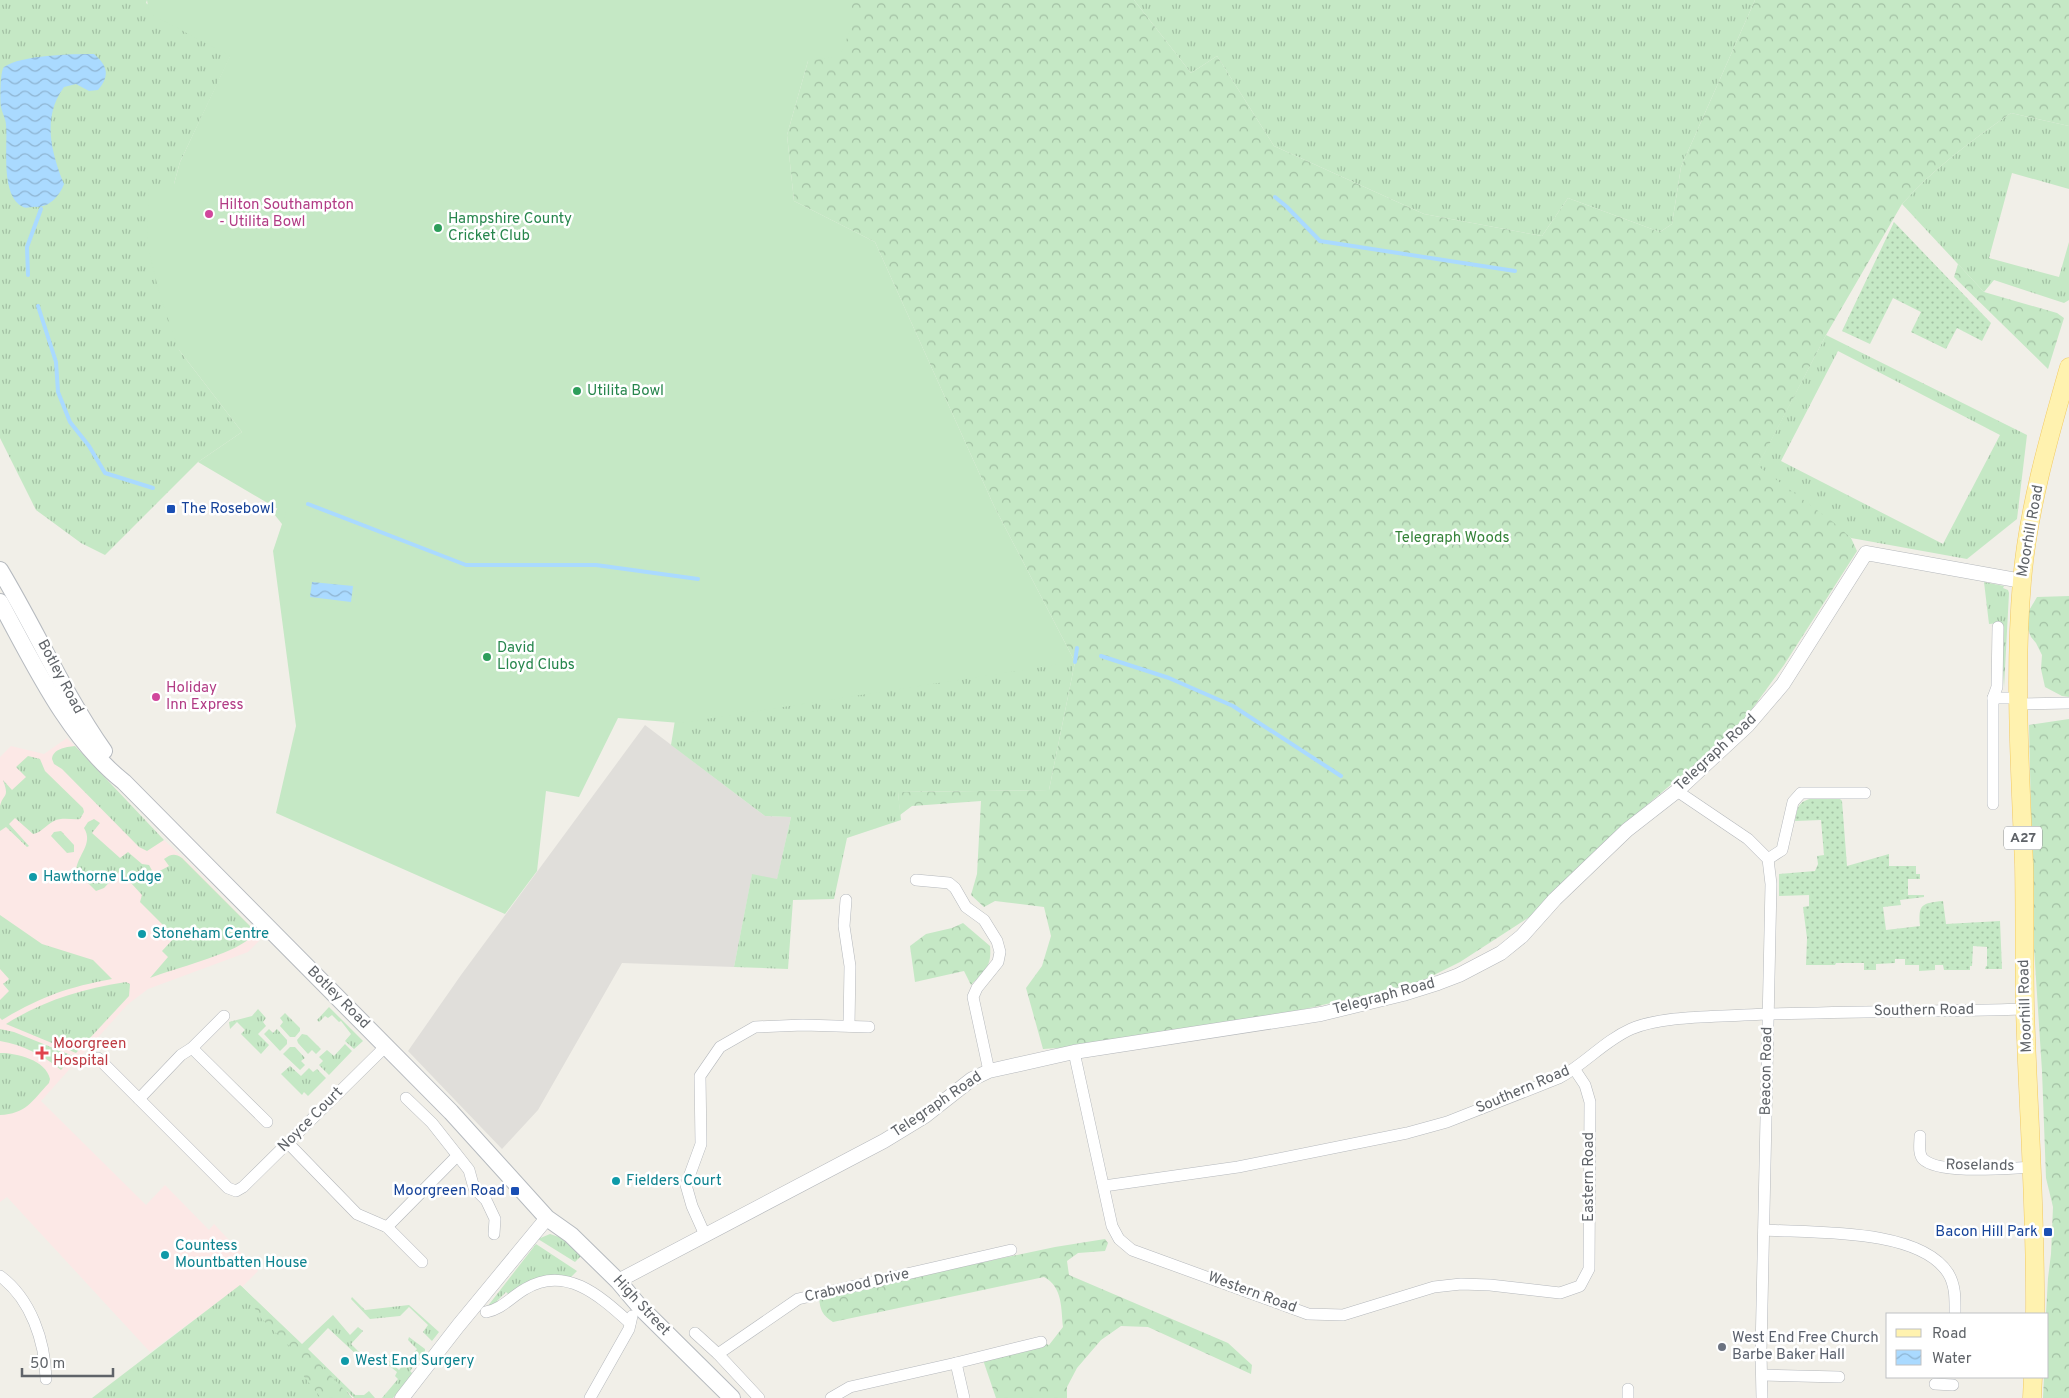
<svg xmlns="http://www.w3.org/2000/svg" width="2069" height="1398" font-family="Overpass,sans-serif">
<defs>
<pattern id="grass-tufts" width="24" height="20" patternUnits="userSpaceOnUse" patternTransform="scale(1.25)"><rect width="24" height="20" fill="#c5e8c5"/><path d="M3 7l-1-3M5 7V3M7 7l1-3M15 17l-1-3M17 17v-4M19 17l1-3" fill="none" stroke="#a3c0a4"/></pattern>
<pattern id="forest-crowns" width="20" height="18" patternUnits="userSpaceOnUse" patternTransform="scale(1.25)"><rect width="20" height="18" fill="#c5e8c5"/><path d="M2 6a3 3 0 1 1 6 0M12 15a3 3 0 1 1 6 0" fill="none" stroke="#a3c0a4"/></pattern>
<pattern id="garden-dots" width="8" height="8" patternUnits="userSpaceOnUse" patternTransform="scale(1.25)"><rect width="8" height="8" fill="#c5e8c5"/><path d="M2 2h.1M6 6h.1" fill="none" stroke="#a3c0a4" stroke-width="1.8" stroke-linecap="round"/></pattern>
<pattern id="water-waves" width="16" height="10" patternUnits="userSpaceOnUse" patternTransform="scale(1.25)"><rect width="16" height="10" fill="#aadaff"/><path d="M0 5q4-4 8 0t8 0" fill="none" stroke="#8eb4d2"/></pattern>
</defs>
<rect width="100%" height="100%" fill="#f1efe8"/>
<path fill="#e0deda" d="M645,725L765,816L791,817L777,880L752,875L734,967L622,963L538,1110L502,1149L408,1051L461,975Z"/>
<path fill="#fce8e6" d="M67,738L163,839L191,865L262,938L248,952L148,989L127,1005L41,1101L146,1205L165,1185L209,1230L214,1224L258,1271L242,1287L240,1286L150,1352L7,1197L0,1202V757L11,746L44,754Z"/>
<g fill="url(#grass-tufts)" fill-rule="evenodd">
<path d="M0,0H147L146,3L184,31L231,55L180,162L174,184L179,350L242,432L198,462L105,555L81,543L36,510L0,438Z"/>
<path d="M1134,0H1755L1681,167L1672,224L1660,232L1568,198L1542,236L1424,214L1274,146L1217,56L1191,73Z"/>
<path d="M2011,113L2069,126V189L2012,173L1989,258L2059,277L2069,242V300L2064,303L1994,280L1984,292L1902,204C1933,169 1972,140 2011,113Z"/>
<path d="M1826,335L2027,435L2017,519L1967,559L1851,538L1757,467ZM1838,351L2000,435L1943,544L1781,461Z"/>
<path d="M289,490L1075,662L1049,790L898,792L901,820L847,838L834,899L793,900L788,969L734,967L752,874L777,879L791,817L765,816L671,745L675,720L282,524L274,514Z"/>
<path d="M1984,582L2004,586L2003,588L2008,590L2009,593L2004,688L2001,628L2000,623L1989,624Z"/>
<path d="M75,746L77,748L164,840L147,851L139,847L62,769L54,764L52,759C53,749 65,747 75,746Z"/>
<path d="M28,756L40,759L45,771L83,808L84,812L80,819C72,820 62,817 54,821C47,824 41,833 33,834L15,818L9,824L29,846L27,847L6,827L0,831C0,823 0,813 0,806C3,793 10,799 3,780L12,790L26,777L16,767Z"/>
<path d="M94,819L100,823L92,833L120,858L128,852L142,864L149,865L154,874L169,866L164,859C171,854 175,853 182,858L252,928C252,932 252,935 249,939C232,954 173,969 150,978L168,957L162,951L175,937L140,902L142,895L120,871L104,888L96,891L76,871C77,855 94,844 84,828L88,822Z"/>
<path d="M61,831L74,845V852L67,853L51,836L54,832Z"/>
<path d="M0,915L42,944L93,960L112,979C68,987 40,997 2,1020L0,1018V1000L9,991L3,984L9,979L0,969Z"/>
<path d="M126,982L130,984L129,996L76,1053L6,1024C44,1000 82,989 126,982Z"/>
<path d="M329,1007L363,1041L354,1049L345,1041L351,1034L341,1021L339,1022L332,1015L328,1018L325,1016L319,1022L317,1020Z"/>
<path d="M258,1009L266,1018L263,1022L266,1026L258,1034L269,1045L261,1054L241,1034L245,1030L237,1022L230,1029L229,1022L252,1016Z"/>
<path d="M285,1013L300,1028V1031L295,1037H290L280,1026L283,1022L280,1018Z"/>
<path d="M0,1029L14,1032L73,1056L61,1070C43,1055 23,1045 0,1041Z"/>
<path d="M269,1029L273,1033L277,1029L287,1040V1044L280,1051L264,1034Z"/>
<path d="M302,1034L307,1035L321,1049L316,1054L312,1050L308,1054L298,1043L297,1040Z"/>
<path d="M345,1044L352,1051L329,1075L319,1065L323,1061L319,1057L327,1050L334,1056Z"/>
<path d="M290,1047H295L305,1058L301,1061L305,1065L300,1070L283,1054Z"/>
<path d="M0,1053C17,1053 46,1060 50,1079L49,1083C32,1101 26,1114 0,1115Z"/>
<path d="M290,1066L301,1076L309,1068L313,1072L317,1069L326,1078L308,1096L304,1092L302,1095L281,1074Z"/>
<path d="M550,1234L565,1239L581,1256L575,1262L538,1239Z"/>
<path d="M536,1244L577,1271L570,1278C539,1277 535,1276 510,1296L506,1292L497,1301L500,1304L487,1307Z"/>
<path d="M240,1285L302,1344L333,1315L350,1335L358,1327L363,1331L351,1344L361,1354L359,1357L328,1328L308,1349L355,1395H364L369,1391L375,1398H354L346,1390L352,1398H92Z"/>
<path d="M352,1297L365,1310L409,1305L439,1332L432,1341L423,1332L428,1325L409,1307L400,1316L370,1319L351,1299Z"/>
<path d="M409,1337L425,1349V1352L410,1371L413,1374L393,1398H382L398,1379L395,1376L397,1372L387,1364L389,1361L399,1370L417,1349L408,1340Z"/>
</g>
<g fill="url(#forest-crowns)">
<path d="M852,0H1134L1191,73L1217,56L1274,146L1424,214L1542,236L1568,198L1660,232L1672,224L1681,167L1755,0H2069V126L2011,113C1972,140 1933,169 1902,204L1826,335L1758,466L1833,522L1851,538L1857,551L1784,665L1739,727L1628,821L1534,914L1460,962L1418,983L1292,1012L1073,1047L1043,1049L1026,988L1042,966L1051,936L1044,907L995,901L984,907L971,895L977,874L981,801L912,806L900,815L898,792L1049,790L1075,662L994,506L875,242L794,201L787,135L808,61L852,27Z"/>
<path d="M1958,264L1984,292L2057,313L2064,318L2048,369L1954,277Z"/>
<path d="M2069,596V697L2062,696L2045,687L2041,669L2042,655L2036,643L2031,637L2024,619L2037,597Z"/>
<path d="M2069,719V1398H2043L2044,1377H2048V1314H2046L2048,1278L2051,1254L2053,1207L2046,1178L2042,1071L2034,948L2029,725Z"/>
<path d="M963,923L990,946C992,967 985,970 971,985L964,971L915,982L910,946L926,934L952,928Z"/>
<path d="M1105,1239L1108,1243L1105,1251L1078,1253L1067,1261L1069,1275L1228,1343L1252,1365L1251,1374L1148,1327L1121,1326L1101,1340L1077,1368L1067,1387V1398H996L982,1357L1041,1342L1049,1345L1063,1327C1061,1309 1063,1287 1044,1277L833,1322C822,1315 820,1310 819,1297L1055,1247Z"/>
<path d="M240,1285L302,1345L352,1398H321L302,1374L294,1351L261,1318Z"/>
</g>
<g fill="url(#garden-dots)">
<path d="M1894,222L1991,323L1982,341L1957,328L1946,349L1911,332L1921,312L1893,298L1870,344L1842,331Z"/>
<path d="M1818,796L1840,799L1842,801L1847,866L1889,854V866H1916V874H1920V879H1908V895H1924V897L1900,900L1901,905L1883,907L1886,930L1920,926C1918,904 1922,903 1943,901L1946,924L2000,921L2002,969H1985L1986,966H1987V947L1973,946L1972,966H1970V970H1944L1943,965H1935V970L1919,971V965H1905V959H1895V963L1876,964V970H1864V963H1836L1835,965H1806L1807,938L1803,907L1809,906V895L1779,896V874L1815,871L1818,864L1817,856L1824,855L1821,820L1795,821C1798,802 1800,802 1818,796Z"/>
</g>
<path fill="#c5e8c5" d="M147,0H852V27L839,56L808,61L787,135L794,201L875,242L994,506L1075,662L680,723L618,718L579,797L546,791L537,871L505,914L276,813L296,726L273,551L286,512L276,508L198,462L242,432L179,350L160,296L147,243L149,189L174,184L180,162L230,56L149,13Z"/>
<g fill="url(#water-waves)">
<path d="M94,54C108,66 110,76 98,90L89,91L76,84L64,87C42,117 51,152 64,184C60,195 50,207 37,207C32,206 27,209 23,207C0,196 8,147 6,125C6,119 2,113 1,107C0,100 0,71 4,67C21,55 72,54 94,54Z"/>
<path d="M312,582L353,586L351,602L310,597Z"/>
</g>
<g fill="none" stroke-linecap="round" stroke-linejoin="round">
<g stroke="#aadaff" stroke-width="4">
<path d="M1275,197L1287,207L1320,241L1515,271"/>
<path d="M28,275L27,247L41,209"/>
<path d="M38,306L56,362L58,392L70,422L89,446L105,473L153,488"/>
<path d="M308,504L466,565H596L698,579"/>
<path d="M1101,656L1169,678L1233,706L1341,776"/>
<path d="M1075,662L1077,648"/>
</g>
<defs>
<g id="minor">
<path d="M1993,698H2018"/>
<path d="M2018,704L2069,703"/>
<path d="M1677,791L1748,839L1768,859L1771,884L1761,1352L1762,1398"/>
<path d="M1993,804V698L1997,687L1998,627"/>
<path d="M1768,859L1782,850L1793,802L1801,793H1865"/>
<path d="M916,880L949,883L955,888L966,907L984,920L997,941L1000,952L998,962L977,988L973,997L989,1071"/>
<path d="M846,900L844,926L850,966L849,1026"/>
<path d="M192,1048L267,1122"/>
<path d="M1074,1052L1112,1226L1119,1239L1132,1250L1308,1314L1343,1315L1434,1287L1461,1284L1490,1285L1560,1293L1580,1286L1589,1269L1590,1102L1585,1085L1575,1070"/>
<path d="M98,1058L228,1188L236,1191L243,1187L386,1046"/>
<path d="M406,1098L432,1123L469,1170L474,1188L486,1200L495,1219L494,1234"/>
<path d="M139,1099L181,1055L192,1048L224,1016"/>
<path d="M1920,1136C1920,1143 1918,1154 1923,1159C1939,1175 2010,1168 2033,1167"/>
<path d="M288,1143L357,1214L387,1227L422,1262"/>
<path d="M1104,1186L1238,1167L1407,1133L1447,1122L1559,1078C1585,1064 1604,1041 1631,1029C1661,1016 1711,1017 1744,1015C1838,1011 1932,1012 2025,1009"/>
<path d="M387,1227L457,1156"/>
<path d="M1764,1230C1813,1233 1919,1228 1948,1273C1956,1286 1955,1300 1955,1314"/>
<path d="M705,1235L692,1206L686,1185L701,1144L700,1076L720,1047L755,1027L803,1025L869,1027"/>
<path d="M0,1276C31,1299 45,1341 46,1379"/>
<path d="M486,1312C502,1309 511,1297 525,1289C566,1264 601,1297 630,1323"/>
<path d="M695,1333L718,1354"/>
<path d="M956,1363L964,1398"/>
<path d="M1763,1375L1839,1377"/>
<path d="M1935,1384L1953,1385"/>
<path d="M590,1398L629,1329L632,1316"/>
<path d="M759,1398L718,1354L798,1299L1011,1250"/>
<path d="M831,1398L850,1387L956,1363L1041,1342"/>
<path d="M1628,1398V1389"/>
</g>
<g id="tertiary">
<path d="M618,1281L884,1141L925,1116L972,1079L989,1071L1074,1052L1321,1014L1403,994L1438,983L1459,975L1501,953L1522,936L1555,899L1627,830L1677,791L1748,725L1783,684L1866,553L2022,581"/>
<path d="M402,1398L458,1326L547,1218"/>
</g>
<g id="secondary">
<path d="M0,570C36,630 64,694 104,751"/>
<path d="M0,602C34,664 68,738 124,782L451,1112L547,1218L571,1235L618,1281L640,1307L732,1398"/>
</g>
<g id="primary">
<path d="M2035,1314C2036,1212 2028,1110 2025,1008C2024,960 2025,912 2024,864C2020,770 2014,675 2022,581C2028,509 2049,437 2069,367"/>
<path d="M2032,1398L2033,1377"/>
</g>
</defs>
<use href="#minor" stroke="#b5b8bc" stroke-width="12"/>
<use href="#tertiary" stroke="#b5b8bc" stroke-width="15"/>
<use href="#secondary" stroke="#b6babf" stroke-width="18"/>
<use href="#primary" stroke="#f2c960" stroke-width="19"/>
<use href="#minor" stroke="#fff" stroke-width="11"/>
<use href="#tertiary" stroke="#fff" stroke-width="14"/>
<use href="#secondary" stroke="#fff" stroke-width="16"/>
<use href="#primary" stroke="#fff2af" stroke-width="18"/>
</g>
<g fill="#d1479c" stroke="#fff" stroke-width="2">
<circle cx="209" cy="214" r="5"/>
<circle cx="156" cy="697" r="5"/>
</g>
<g fill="#2e9e5b" stroke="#fff" stroke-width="2">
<circle cx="438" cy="228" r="5"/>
<circle cx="577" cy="391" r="5"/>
<circle cx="487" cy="657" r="5"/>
</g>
<g fill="#1a4fb4" stroke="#fff" stroke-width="2">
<rect x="166" y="504" width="10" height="10" rx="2.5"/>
<rect x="510" y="1186" width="10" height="10" rx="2.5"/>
<rect x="2043" y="1227" width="10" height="10" rx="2.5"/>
</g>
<g fill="#0f9aa8" stroke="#fff" stroke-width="2">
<circle cx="33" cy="877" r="5"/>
<circle cx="142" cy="934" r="5"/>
<circle cx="616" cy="1181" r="5"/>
<circle cx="165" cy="1255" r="5"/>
<circle cx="345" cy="1361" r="5"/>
</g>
<path fill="#e0444e" stroke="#fff" stroke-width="2" d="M39.5 1045.5h5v5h5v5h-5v5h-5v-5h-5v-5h5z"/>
<circle fill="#6b7280" stroke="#fff" stroke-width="2" cx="1722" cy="1347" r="5"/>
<g text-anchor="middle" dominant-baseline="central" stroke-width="5" stroke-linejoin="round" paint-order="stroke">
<rect fill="#fff" stroke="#8f9295" stroke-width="1" x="2004" y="826.5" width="38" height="23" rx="4"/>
<g font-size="14" font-weight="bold" fill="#5f6368">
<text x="2023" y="838">A27</text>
</g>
<g font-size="15" fill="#b23c85" stroke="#fff" text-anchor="start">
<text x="219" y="205">Hilton Southampton<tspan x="219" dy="17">- Utilita Bowl</tspan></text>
<text x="166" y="688">Holiday<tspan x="166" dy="17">Inn Express</tspan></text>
</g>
<g font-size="15" fill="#27864d" stroke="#fff" text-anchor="start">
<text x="448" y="219">Hampshire County<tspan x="448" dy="17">Cricket Club</tspan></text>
<text x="587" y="391">Utilita Bowl</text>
<text x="497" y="648">David<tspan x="497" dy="17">Lloyd Clubs</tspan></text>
</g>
<g font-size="15" fill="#164399" stroke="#fff" text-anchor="end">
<text x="181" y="509" text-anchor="start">The Rosebowl</text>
<text x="505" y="1191">Moorgreen Road</text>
<text x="2038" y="1232">Bacon Hill Park</text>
</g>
<g font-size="15" fill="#5f6368" stroke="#fff">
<text transform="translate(2031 531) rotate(-80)">Moorhill Road</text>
<text transform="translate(60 677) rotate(62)">Botley Road</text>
<text transform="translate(1716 753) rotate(-43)">Telegraph Road</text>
<text transform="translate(1384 997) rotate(-15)">Telegraph Road</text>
<text transform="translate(338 998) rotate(45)">Botley Road</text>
<text transform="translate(2026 1006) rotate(-92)">Moorhill Road</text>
<text transform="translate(1924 1011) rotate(-1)">Southern Road</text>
<text transform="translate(1767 1071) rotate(-89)">Beacon Road</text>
<text transform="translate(1523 1090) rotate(-23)">Southern Road</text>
<text transform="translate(937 1105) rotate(-34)">Telegraph Road</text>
<text transform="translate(311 1120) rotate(-45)">Noyce Court</text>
<text transform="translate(1980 1166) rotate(1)">Roselands</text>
<text transform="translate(1589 1177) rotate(-90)">Eastern Road</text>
<text transform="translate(857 1286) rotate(-13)">Crabwood Drive</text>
<text transform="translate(1252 1293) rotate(20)">Western Road</text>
<text transform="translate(641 1306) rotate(47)">High Street</text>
</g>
<g font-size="15" fill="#348238" stroke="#fff">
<text x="1452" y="538">Telegraph Woods</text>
</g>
<g font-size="15" fill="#0d838f" stroke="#fff" text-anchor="start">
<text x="43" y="877">Hawthorne Lodge</text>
<text x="152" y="934">Stoneham Centre</text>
<text x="626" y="1181">Fielders Court</text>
<text x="175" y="1246">Countess<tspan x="175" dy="17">Mountbatten House</tspan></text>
<text x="355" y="1361">West End Surgery</text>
</g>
<g font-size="15" fill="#be3a42" stroke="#fff" text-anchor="start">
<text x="53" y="1044">Moorgreen<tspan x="53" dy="17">Hospital</tspan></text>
</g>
<g font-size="15" fill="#5b616d" stroke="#fff" text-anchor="start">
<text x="1732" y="1338">West End Free Church<tspan x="1732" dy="17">Barbe Baker Hall</tspan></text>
</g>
</g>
<rect x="1886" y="1313" width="162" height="65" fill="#ffffff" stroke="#bfc1c3"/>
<rect x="1896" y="1329" width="25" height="8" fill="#fff2af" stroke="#bfc1c3"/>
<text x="1932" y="1338" font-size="15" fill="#5f6368">Road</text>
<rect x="1896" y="1350" width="25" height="15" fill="url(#water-waves)" stroke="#bfc1c3"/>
<text x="1932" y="1363" font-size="15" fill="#5f6368">Water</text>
<path d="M22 1368v8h91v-8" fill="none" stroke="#5f6368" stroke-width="2.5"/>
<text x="30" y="1368" font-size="15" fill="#5f6368" stroke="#ffffff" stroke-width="4" paint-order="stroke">50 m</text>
</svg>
